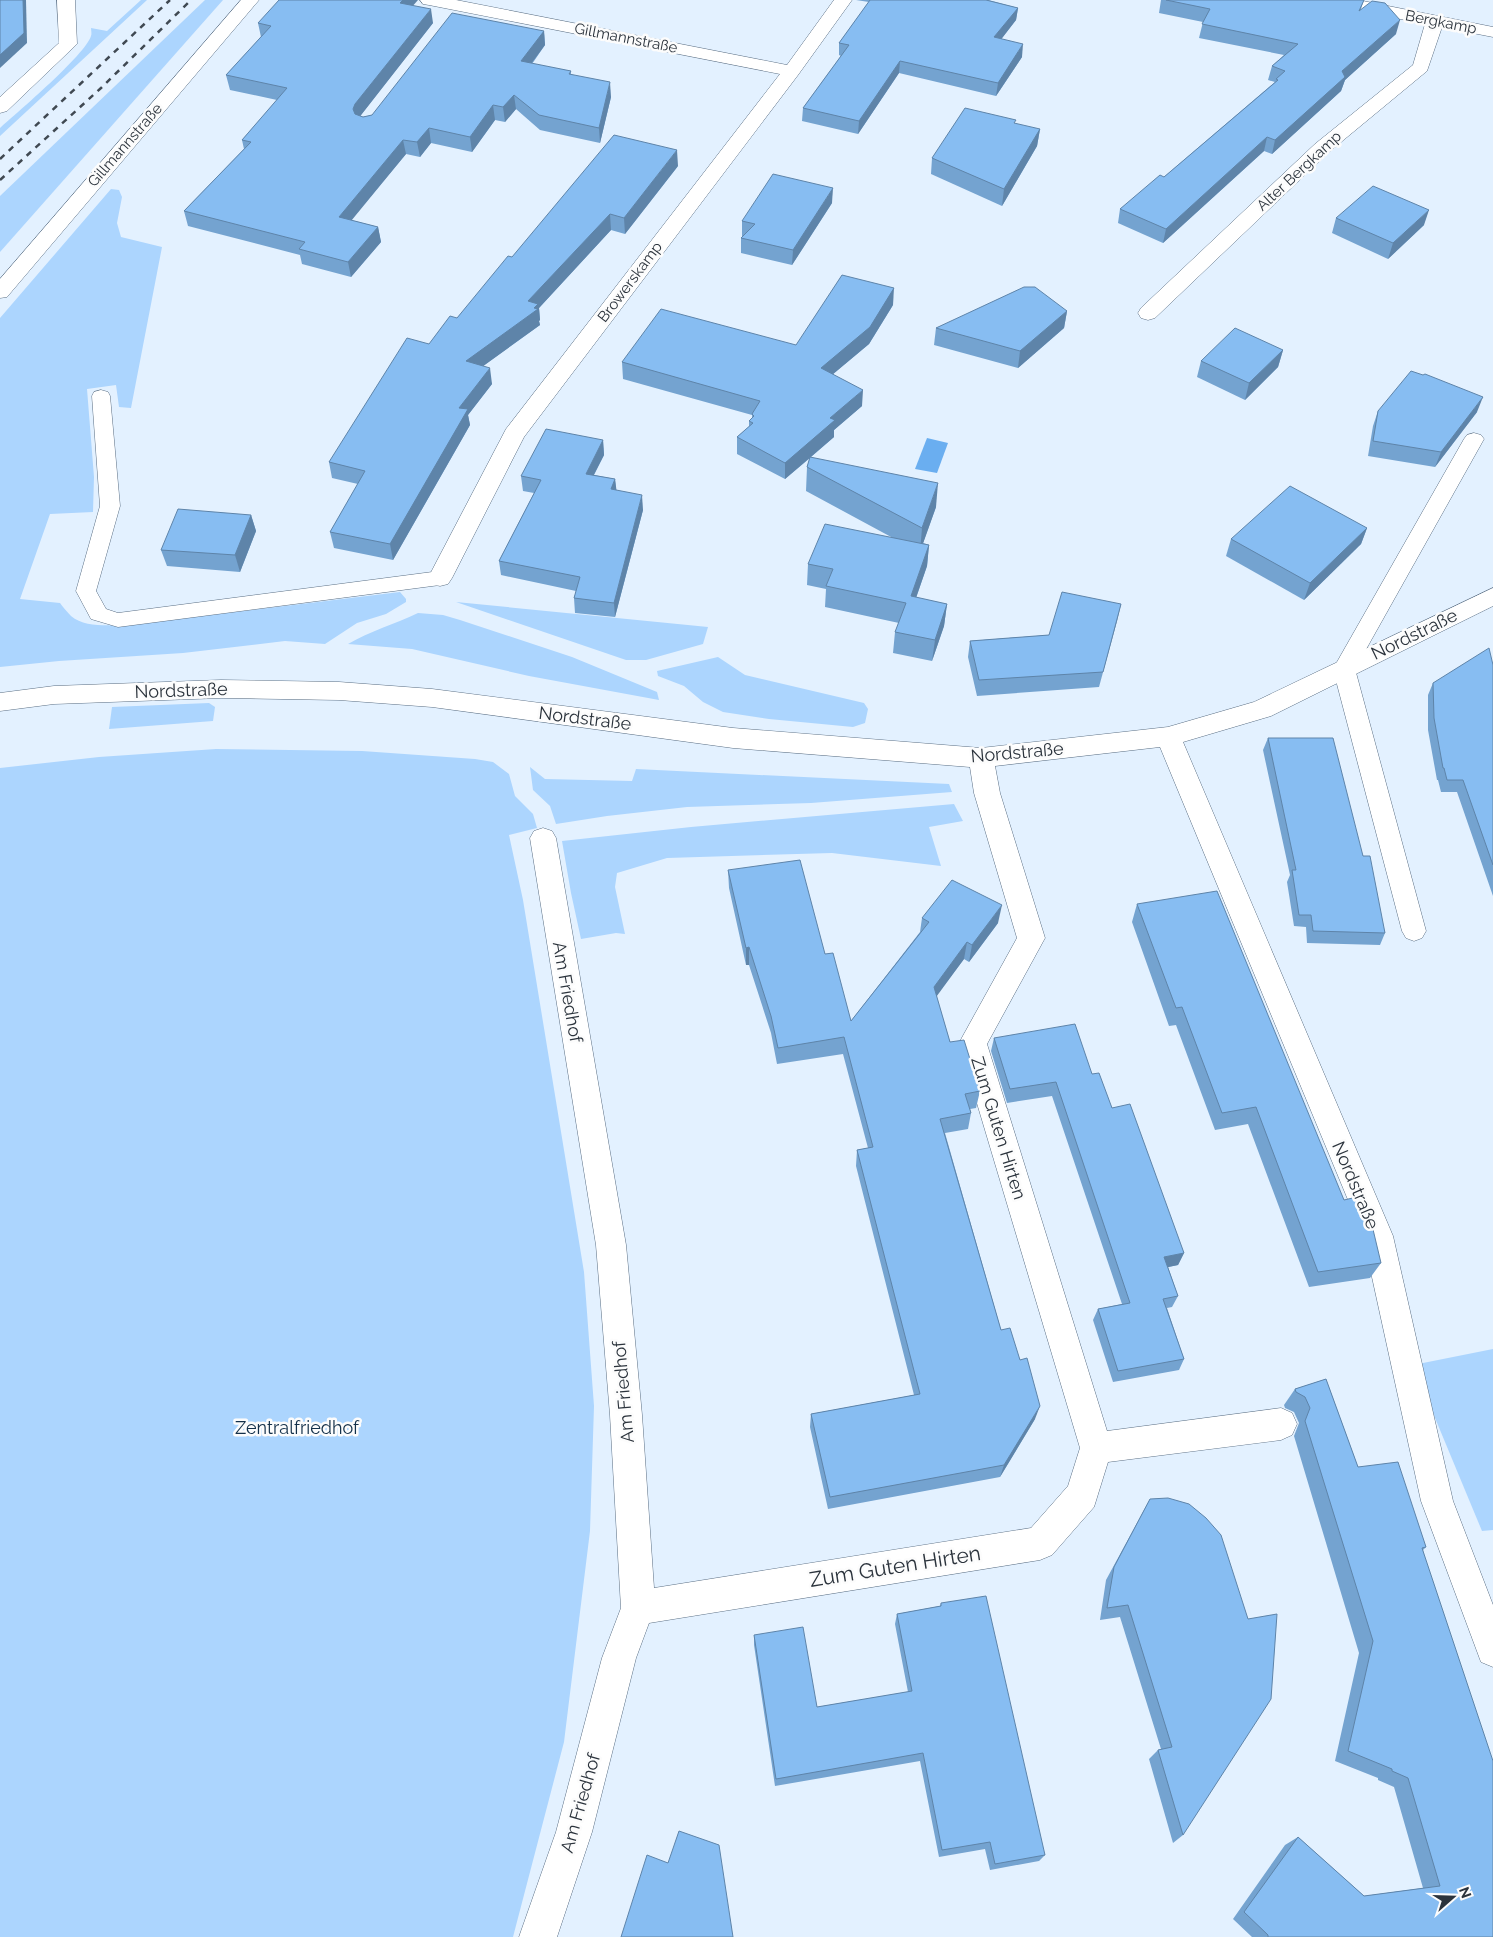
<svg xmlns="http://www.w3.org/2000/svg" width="1493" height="1937" font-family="Raleway,sans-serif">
<rect width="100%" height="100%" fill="#e3f1ff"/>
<g fill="#acd5fe">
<path d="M141,0H147L0,136V128C18,112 85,55 91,36C92,34 91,30 91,28L107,31Z"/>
<path d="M205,0H223L0,252V196Z"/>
<path d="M111,189L119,190L122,197L117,223L121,237L162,247L131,408L119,407L116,385L87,389L94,477L93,512L50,514L20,599L60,603C63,607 67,612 71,616C85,628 109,625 127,625L400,592L406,599V602L386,614L357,623L325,644L285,641L183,653L59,661L0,667V318Z"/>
<path d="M456,602L708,627L703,644L646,660H626Z"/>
<path d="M418,613L443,615L460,620L572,657L657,692L659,700L529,676L412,649L348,644C370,631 395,624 418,613Z"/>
<path d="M718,657L745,675L864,703L868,709L865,723L853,727L769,719L723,712L703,702L684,686L658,676L657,671Z"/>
<path d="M209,703L215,707L213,721L109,729L112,707Z"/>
<path d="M216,749L362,751L475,759L493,762L509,774L515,796L533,814L537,828L509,835L523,900L584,1272L594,1406L590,1531L564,1742L513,1937H0V768L99,757Z"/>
<path d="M530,767L545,779L632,781L636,769L949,784L952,792L811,803L687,807L607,816L556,824L550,806L533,790Z"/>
<path d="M954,804L963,821L929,827L941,866L832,853L667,858L617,873L615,887L625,934L616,933L581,939L571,893L562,841L691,827Z"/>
<path d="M1493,1349V1530L1482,1531L1413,1365Z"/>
</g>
<path fill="#6aaef0" d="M927,438L948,443L937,473L915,469Z"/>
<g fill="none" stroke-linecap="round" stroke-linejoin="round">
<defs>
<g id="lane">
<path d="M101,390L108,392L110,396L120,506L96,591L106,609L118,613L440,571L447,573L450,578L447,583L440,585L118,627L91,619L76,591L100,506L92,396L94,392Z"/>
<path d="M1474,433L1481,435L1484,439L1355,669L1426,931L1422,938L1414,941L1406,938L1402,931L1333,669L1464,439L1467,435Z"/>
</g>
<g id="street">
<path d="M57,0H75L77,44L7,111L0,113V97L59,43Z"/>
<path d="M241,0H259L7,297L0,298V279Z"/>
<path d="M420,0H456L787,65L834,0H852L798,75L524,437L452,578L448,584L440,586L432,584L428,578L506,429L780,74L429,5L423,4Z"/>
<path d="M1322,0H1358L1493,27V37L1442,27L1427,71L1329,152L1155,318L1148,320L1141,318L1138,313L1141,308L1315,144L1413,65L1425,24L1331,5L1325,4Z"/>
<path d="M1493,588V606L1271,716L1183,742L1393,1236L1453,1501L1493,1605V1667L1481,1662L1421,1501L1363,1236L1160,747L995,766L1000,793L1045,938L987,1044L1107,1431L1281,1408L1292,1413L1297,1424L1292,1435L1281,1440L1108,1462L1094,1507L1052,1555L1040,1560L649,1623L636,1658L592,1832L557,1937H519L556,1832L602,1658L621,1608L610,1415L596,1245L530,838L534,831L543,828L552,831L556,838L626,1245L642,1415L654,1588L1031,1528L1068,1486L1080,1448L959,1043L1017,938L974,793L970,767L733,748L432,707L339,700L221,698L54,704L0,711V693L54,686L221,680L339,682L432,689L733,728L981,748L1168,727L1254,702Z"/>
</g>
</defs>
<use href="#lane" stroke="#5b6f84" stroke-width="1"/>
<use href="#street" stroke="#5b6f84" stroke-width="1"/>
<use href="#lane" fill="#fff" fill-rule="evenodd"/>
<use href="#street" fill="#fff" fill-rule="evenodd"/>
<g stroke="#404952" stroke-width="2.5" stroke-dasharray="6 6" stroke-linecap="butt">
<path d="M0,159L170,0"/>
<path d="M0,180L101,88L191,0"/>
</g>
</g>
<g fill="#74a3d0">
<path d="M856,0H988L1018,8L1016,20L1001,39L1022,57L996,96L899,73L858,134L802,121L803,108L841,56L839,55V43L869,2Z"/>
<path d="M1161,0H1364L1361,9L1396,34L1345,80L1341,91L1272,154L1264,151L1163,243L1118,223L1120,209L1164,177L1275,82L1268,80L1272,66L1284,55L1199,38L1203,22L1159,13Z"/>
<path d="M413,5L433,23L360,116L363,117L372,115L544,31L545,45L532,64L571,71V74L611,97L600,143L540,130L516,109L505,122L495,120L472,152L431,143L420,157L406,154L351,220L378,227L381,242L351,277L302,264L300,255L188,226L184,211L244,149L242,140L277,100L230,90L226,75L261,37L258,23Z"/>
<path d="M1040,129L1037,146L1002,206L931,174L932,158Z"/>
<path d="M678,166L625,234L611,230L539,308L540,320L539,321L540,325L483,366L492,384L468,415L470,425L393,560L334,548L330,532L358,484L332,478L329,462L457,318L512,257Z"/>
<path d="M832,203L792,265L741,253V238L743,236H742V221Z"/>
<path d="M1336,218L1424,225L1388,259L1332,233Z"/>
<path d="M893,305L869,344L833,374L862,406L834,430V437L811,457L936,507L923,543L929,545L927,566L916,598L947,604L944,626L932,661L893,653L895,632L899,623L825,607L826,589L807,585L808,564L893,538L806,491L807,467L810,458L785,479L737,454V437L749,427V421L752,418V415L623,379L622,362L796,345Z"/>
<path d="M1067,311L1064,328L1018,368L934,345L936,328Z"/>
<path d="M1283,350L1278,367L1245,400L1197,377L1201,361Z"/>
<path d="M1378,411L1477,412L1435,467L1368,456L1373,426Z"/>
<path d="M603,440L604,455L594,475L615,479L616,490L643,510L615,617L575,613L574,598L576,591L501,575L499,561L534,493L523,491L521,476Z"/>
<path d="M251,515L256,531L240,572L167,566L161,550Z"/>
<path d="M1367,528L1361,544L1304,600L1226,556L1231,539Z"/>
<path d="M1121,604L1099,687L977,696L968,657L970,641L1049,635Z"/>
<path d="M1493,665V896L1457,792H1441L1438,780H1437L1428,730V695L1433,683Z"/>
<path d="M1268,738L1363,856L1385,933L1380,945L1307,943L1306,927L1294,926L1287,882L1290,875L1263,750Z"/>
<path d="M728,870L825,954L851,1021L920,932L922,918L998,923L969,962L964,959L936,996L950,1042L980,1091L976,1108L970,1109L971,1113L968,1129L945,1133L1001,1330L1035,1419L1000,1477L828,1509L810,1427L811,1414L914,1395L856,1166L857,1150L868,1148L843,1054L777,1064L771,1033L749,965H746L729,888Z"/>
<path d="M1137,904L1344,1200L1381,1263L1370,1278L1309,1287L1248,1124L1215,1130L1176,1025L1169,1026L1132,922Z"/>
<path d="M994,1038L1092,1074L1112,1108L1184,1253L1178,1265L1168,1267L1178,1296L1172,1307L1167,1308L1184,1359L1179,1370L1113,1382L1093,1320L1098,1309L1122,1304L1052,1096L1007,1103L991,1051Z"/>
<path d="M1326,1379L1358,1467L1426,1547L1423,1550L1493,1937H1252L1233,1919L1285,1845L1298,1837L1364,1896L1423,1888L1394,1787L1378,1780V1778L1335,1761L1359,1653L1294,1436L1299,1423L1294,1412L1285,1408L1284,1405L1295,1389Z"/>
<path d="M1150,1499L1183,1835L1173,1843L1149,1759L1158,1750L1161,1749L1120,1617L1100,1620L1106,1580Z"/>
<path d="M941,1603L1045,1855L1039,1861L990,1870L985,1849L939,1857L920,1761L775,1786L754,1645V1635L817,1707L908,1692L895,1624L897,1614L940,1606Z"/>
</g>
<g fill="#5e84a9">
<path d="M23,0H26L27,43L0,68V55Z"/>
<path d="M403,0H418L403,17L400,3Z"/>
<path d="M1018,8L1016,20L993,50L994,37Z"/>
<path d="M431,9L433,23L358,119L355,123L353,109L355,104Z"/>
<path d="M1400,20L1396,34L1345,80L1341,91L1272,154L1275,140L1342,71Z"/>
<path d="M544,31L545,45L522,76L521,61Z"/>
<path d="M1023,44L1022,57L996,96L998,83Z"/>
<path d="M900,61L899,73L858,134L859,121Z"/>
<path d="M610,82L611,97L600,143L599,128Z"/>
<path d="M514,95L516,109L505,122L503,107Z"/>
<path d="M493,105L495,120L472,152L470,137Z"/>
<path d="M429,128L431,143L420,157L417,142Z"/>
<path d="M1040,129L1037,146L1002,206L1004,189Z"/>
<path d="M1267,137L1264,151L1163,243L1166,229Z"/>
<path d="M403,140L406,154L342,232L339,217Z"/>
<path d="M677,150L678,166L625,234L624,218Z"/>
<path d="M833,188L832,203L792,265L793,250Z"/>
<path d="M1429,210L1424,225L1388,259L1393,243Z"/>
<path d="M610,214L611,230L539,308L540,320L539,321L540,325L468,377L466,361L528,301Z"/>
<path d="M378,227L381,242L351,277L348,262Z"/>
<path d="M894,288L893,305L869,344L820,385L821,368Z"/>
<path d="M1067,311L1064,328L1018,368L1020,351Z"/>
<path d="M1283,350L1278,367L1245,400L1249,383Z"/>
<path d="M490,368L492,384L468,415L470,425L393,560L390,544L459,408Z"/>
<path d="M863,390L862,406L834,430V437L785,479V463L830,418Z"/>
<path d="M1483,397L1477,412L1435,467L1441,452Z"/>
<path d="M603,440L604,455L587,488L586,474Z"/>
<path d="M615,479L617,494L611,489Z"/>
<path d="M938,483L936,507L920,552L922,528Z"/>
<path d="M642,495L643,510L615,617L614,603Z"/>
<path d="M251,515L256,531L240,572L235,555Z"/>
<path d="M1367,528L1361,544L1304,600L1310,583Z"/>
<path d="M929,545L927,566L909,618L911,596Z"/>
<path d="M947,604L944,626L932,661L935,640Z"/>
<path d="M1121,604L1117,621L1099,687L1103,672Z"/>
<path d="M1002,905L998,923L969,962L972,945Z"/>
<path d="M967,942L964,959L931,1004L934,987Z"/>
<path d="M749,947V965H746V948Z"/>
<path d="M1184,1253L1178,1265L1159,1269L1164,1257Z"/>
<path d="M1040,1406L1035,1419L1000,1477L1004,1465Z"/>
</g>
<g fill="#87bdf2" stroke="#5e84a9">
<path d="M0,0H23L24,33L0,55Z"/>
<path d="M279,0H403L400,3L431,9L355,104L353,109L355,114L363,117L372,115L452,13L544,31L521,61L571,71L569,74L610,82L599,128L539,115L514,95L503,107L493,105L470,137L429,128L417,142L403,140L339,217L378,227L348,262L299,249L305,242L184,211L251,142L242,140L287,88L226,75L271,26L258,23Z"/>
<path d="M870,0H986L1018,8L994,37L1023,44L998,83L900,61L859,121L803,108L849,45L839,43Z"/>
<path d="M1166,0H1364L1359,11L1372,1L1385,3L1400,20L1342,71L1345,77L1275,140L1267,137L1166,229L1120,209L1160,175L1164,177L1278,80L1276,79L1285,71L1272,66L1298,44L1202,24L1210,9Z"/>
<path d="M965,108L1016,120L1014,123L1040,129L1004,189L932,158Z"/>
<path d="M614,135L677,150L624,218L610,214L528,301L538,304L534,308L538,309L466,361L490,368L459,408L468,409L390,544L330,532L365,471L329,462L407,338L429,344L450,316L457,318L508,256L512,257Z"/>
<path d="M773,174L833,188L793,250L741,238L755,224L742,221Z"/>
<path d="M1373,186L1429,210L1393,243L1336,218Z"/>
<path d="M842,275L894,288L870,327L821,368L863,390L830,418L835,420L785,463L737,437L753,423L749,421L754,416L752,414L760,401L622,362L661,309L796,345Z"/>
<path d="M1024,287H1035L1067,311L1020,351L936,328Z"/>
<path d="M1235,328L1283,350L1249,383L1201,361Z"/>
<path d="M1411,371L1423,375L1425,374L1483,397L1441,452L1373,441L1378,411Z"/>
<path d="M546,429L603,440L586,474L615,479L611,489L642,495L614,603L574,598L580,577L499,561L541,480L521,476Z"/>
<path d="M810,457L938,483L922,528L807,467Z"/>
<path d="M1290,486L1367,528L1310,583L1231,539Z"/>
<path d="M178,509L251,515L235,555L161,550Z"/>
<path d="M825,524L929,545L911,596L947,604L935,640L895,632L906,603L826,586L833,569L808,564Z"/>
<path d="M1062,592L1121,604L1103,672L979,680L970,641L1049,635Z"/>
<path d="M1489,648L1493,665V865L1463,780H1447L1444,768H1443L1434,718L1433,683Z"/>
<path d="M1268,738H1333L1363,856H1370L1385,933L1313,931L1311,915H1299L1292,870H1296Z"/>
<path d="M800,860L825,954L833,953L851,1021L929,922L922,918L952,880L1002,905L972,945L967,942L934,987L950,1042L964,1040L980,1091L965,1094L971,1113L940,1119L1001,1330L1010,1328L1020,1360L1027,1358L1040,1406L1004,1465L830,1497L811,1414L920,1394L857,1150L873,1147L844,1037L778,1048L771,1016L749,947L746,948L728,870Z"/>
<path d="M1217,891L1344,1200L1361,1196L1371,1221L1381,1263L1318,1272L1256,1107L1222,1113L1182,1007L1176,1008L1137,904Z"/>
<path d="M1075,1024L1092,1074L1099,1073L1112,1108L1130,1104L1184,1253L1164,1257L1178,1296L1163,1299L1184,1359L1118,1371L1098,1309L1130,1303L1056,1082L1010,1089L994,1038Z"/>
<path d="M1326,1379L1358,1467L1398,1462L1426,1547L1422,1548L1493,1761V1937H1268V1935L1244,1912L1298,1837L1364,1896L1440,1886L1408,1778L1392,1771V1769L1348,1751L1373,1641L1305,1421L1310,1408L1305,1397L1296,1392L1295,1389Z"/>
<path d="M1168,1498L1189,1504L1206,1518L1221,1535L1248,1619L1277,1614L1271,1699L1183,1835L1158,1750L1172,1747L1128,1605L1107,1608L1114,1567L1150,1499Z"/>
<path d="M986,1596L1045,1855L995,1864L990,1842L942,1850L923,1753L776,1779L754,1635L803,1627L817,1707L912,1691L897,1614L941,1606V1603Z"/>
<path d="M679,1831L719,1845L733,1937H621L647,1855L668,1863Z"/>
</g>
<g text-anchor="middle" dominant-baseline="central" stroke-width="5" stroke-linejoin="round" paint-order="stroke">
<g font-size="15" fill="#2b333c" stroke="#fcfcfc">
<text transform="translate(1441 22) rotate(11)">Bergkamp</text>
<text transform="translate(626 38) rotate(11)">Gillmannstraße</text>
<text transform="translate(125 145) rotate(-49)">Gillmannstraße</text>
<text transform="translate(1299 171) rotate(-43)">Alter Bergkamp</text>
<text transform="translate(630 282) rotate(-53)">Browerskamp</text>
</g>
<g font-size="18" fill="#2b333c" stroke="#fcfcfc">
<text transform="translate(1414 634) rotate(-26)">Nordstraße</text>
<text transform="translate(181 690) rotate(-2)">Nordstraße</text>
<text transform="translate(585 718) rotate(7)">Nordstraße</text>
<text transform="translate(1017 752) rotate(-5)">Nordstraße</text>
<text transform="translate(568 992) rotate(80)">Am Friedhof</text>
<text transform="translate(999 1128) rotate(73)">Zum Guten Hirten</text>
<text transform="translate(1356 1185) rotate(67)">Nordstraße</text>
<text transform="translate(623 1392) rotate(-95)">Am Friedhof</text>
<text transform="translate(580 1803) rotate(-74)">Am Friedhof</text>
</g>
<g font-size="18" fill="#13304a" stroke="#fcfcfc">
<text x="297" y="1427">Zentralfriedhof</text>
</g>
<g font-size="21" fill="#2b333c" stroke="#fcfcfc">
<text transform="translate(895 1566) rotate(-9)">Zum Guten Hirten</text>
</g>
</g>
<g transform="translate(1453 1897) rotate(70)" stroke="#fcfcfc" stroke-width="4" paint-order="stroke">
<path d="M0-4L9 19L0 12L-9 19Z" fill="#2b333c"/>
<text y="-8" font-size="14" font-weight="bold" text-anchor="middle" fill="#2b333c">N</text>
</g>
</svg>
